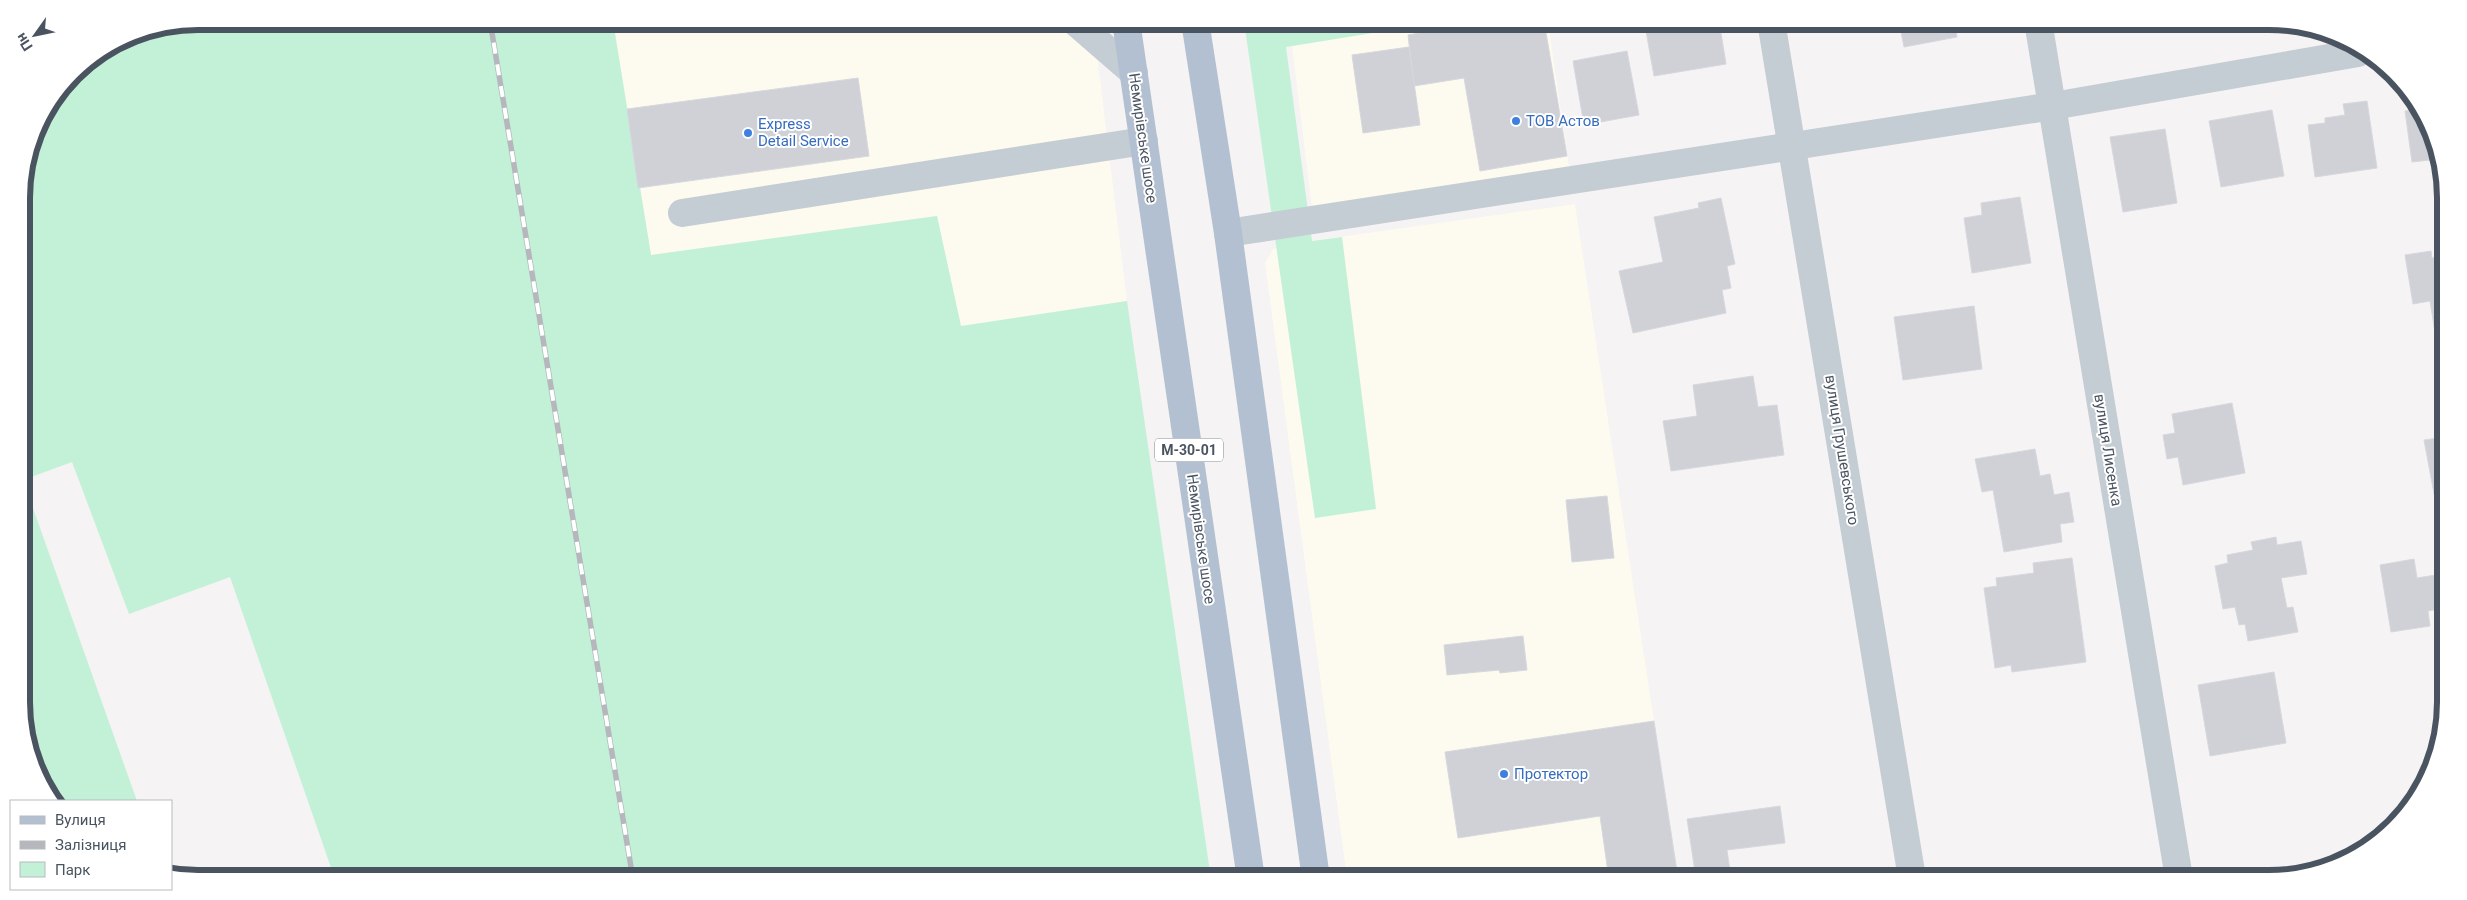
<svg xmlns="http://www.w3.org/2000/svg" width="2467" height="900" font-family="Roboto,sans-serif">
<rect width="100%" height="100%" fill="#f5f3f3"/>
<g fill="#fdfaef">
<path d="M613,21H1093L1127,301L961,326L937,216L651,255Z"/>
<path d="M1443,21H1548L1569,167L1312,209L1292,46Z"/>
<path d="M1575,204L1678,878L1347,879L1265,263L1273,249L1303,242Z"/>
</g>
<g fill="#c3f1d7">
<path d="M198,21H613L651,255L937,216L961,326L1127,301L1211,879H335L230,577L129,614L72,462L23,480L137,801H57L25,736L22,186L40,120L81,65L131,35Z"/>
<path d="M1244,21H1447L1286,47L1312,241L1342,237L1376,509L1315,518Z"/>
</g>
<g fill="#cfd1d7" stroke="#d7d8de">
<path d="M1486,21H1544L1567,156L1480,171L1464,78L1414,86L1408,35Z"/>
<path d="M1657,21H1719L1726,64L1654,76L1646,31L1658,29Z"/>
<path d="M1899,21H1954L1957,37L1904,47Z"/>
<path d="M1409,47L1420,125L1363,133L1352,55Z"/>
<path d="M1627,51L1639,115L1584,125L1573,61Z"/>
<path d="M858,78L869,156L638,188L627,109Z"/>
<path d="M2367,101L2377,168L2315,177L2308,125L2325,123V118L2345,115L2343,104Z"/>
<path d="M2420,109L2428,120L2439,159L2412,162L2405,111Z"/>
<path d="M2272,110L2284,176L2221,187L2209,121Z"/>
<path d="M2165,129L2177,203L2123,212L2110,137Z"/>
<path d="M2020,197L2031,263L1972,273L1964,218L1982,215L1981,203Z"/>
<path d="M1721,198L1735,264L1727,266L1731,288L1722,290L1726,313L1633,333L1619,271L1663,262L1654,217L1699,208L1698,203Z"/>
<path d="M2431,251L2432,258L2444,256L2445,344L2437,345L2430,301L2413,304L2405,255Z"/>
<path d="M1974,306L1982,369L1903,380L1894,317Z"/>
<path d="M1753,376L1758,407L1777,405L1784,455L1671,471L1663,421L1697,416L1693,385Z"/>
<path d="M2232,403L2245,473L2183,485L2178,457L2167,459L2163,435L2175,433L2172,414Z"/>
<path d="M2445,437V497L2435,499L2424,440Z"/>
<path d="M2035,449L2040,476L2050,474L2054,495L2069,492L2074,522L2060,524L2062,542L2004,552L1993,490L1982,492L1975,459Z"/>
<path d="M1607,496L1614,558L1572,562L1566,500Z"/>
<path d="M2276,537L2277,545L2301,541L2307,574L2281,578L2287,608L2293,607L2298,632L2248,641L2245,624L2239,625L2235,607L2223,609L2215,566L2228,563L2227,555L2253,550L2251,542Z"/>
<path d="M2072,558L2086,662L2012,672L2011,665L1995,668L1984,588L1997,586L1996,578L2034,573L2033,563Z"/>
<path d="M2414,559L2417,578L2442,574L2445,608L2428,611L2430,626L2391,632L2380,565Z"/>
<path d="M1523,636L1527,670L1500,673L1499,670L1447,675L1444,645Z"/>
<path d="M2274,672L2286,743L2210,756L2198,685Z"/>
<path d="M1654,721L1678,878L1609,879L1600,816L1458,838L1445,752Z"/>
<path d="M1780,806L1785,843L1727,850L1731,878H1696L1687,819Z"/>
<path d="M2105,874L2106,878H2079Z"/>
</g>
<g fill="none" stroke-linecap="round" stroke-linejoin="round">
<g stroke="#c4ccd4" stroke-width="28">
<path d="M1074,21L1134,73"/>
<path d="M1771,21L1912,878"/>
<path d="M2038,21L2179,878"/>
<path d="M682,213L1144,141"/>
<path d="M1228,233L2053,106L2358,53"/>
</g>
<g stroke="#b3c0d1" stroke-width="28">
<path d="M1126,21L1251,879"/>
<path d="M1195,21L1228,233L1316,879"/>
</g>
<defs>
<path id="rail" d="M490,21L633,879"/>
</defs>
<use href="#rail" stroke="#b5b7bd" stroke-width="5.5"/>
<use href="#rail" stroke="#fff" stroke-width="4" stroke-dasharray="11" stroke-linecap="butt"/>
</g>
<g fill="#3f7fe0" stroke="#fff" stroke-width="2">
<circle cx="1516" cy="121" r="5"/>
<circle cx="748" cy="133" r="5"/>
<circle cx="1504" cy="774" r="5"/>
</g>
<g text-anchor="middle" dominant-baseline="central" stroke-width="4" stroke-linejoin="round" paint-order="stroke">
<rect fill="#fff" stroke="#808790" stroke-width="1" x="1155" y="438.5" width="68" height="23" rx="4"/>
<g font-size="14" font-weight="bold" fill="#4a5461">
<text x="1189" y="450">М-30-01</text>
</g>
<g font-size="15" fill="#366cbe" stroke="#fff" text-anchor="start">
<text x="1526" y="121">ТОВ Астов</text>
<text x="758" y="124">Express<tspan x="758" dy="17">Detail Service</tspan></text>
<text x="1514" y="774">Протектор</text>
</g>
<g font-size="15" fill="#4a5461" stroke="#fff">
<text transform="translate(1143 138) rotate(82)">Немирівське шосе</text>
<text transform="translate(1842 450) rotate(81)">вулиця Грушевського</text>
<text transform="translate(2108 450) rotate(81)">вулиця Лисенка</text>
<text transform="translate(1201 539) rotate(82)">Немирівське шосе</text>
</g>
</g>
<path d="M0 0H2467V900H0ZM198 30H2269A168 168 0 0 1 2437 198V702A168 168 0 0 1 2269 870H198A168 168 0 0 1 30 702V198A168 168 0 0 1 198 30Z" fill="#fff" fill-rule="evenodd"/>
<path fill="none" stroke="#4a5461" stroke-width="6" d="M198 30H2269A168 168 0 0 1 2437 198V702A168 168 0 0 1 2269 870H198A168 168 0 0 1 30 702V198A168 168 0 0 1 198 30Z"/>
<rect x="10" y="800" width="162" height="90" fill="#ffffff" stroke="#b7bbc0"/>
<rect x="20" y="816" width="25" height="8" fill="#b3c0d1" stroke="#b7bbc0"/>
<text x="55" y="825" font-size="15" fill="#4a5461">Вулиця</text>
<rect x="20" y="841" width="25" height="8" fill="#b5b7bd" stroke="#b7bbc0"/>
<text x="55" y="850" font-size="15" fill="#4a5461">Залізниця</text>
<rect x="20" y="862" width="25" height="15" fill="#c3f1d7" stroke="#b7bbc0"/>
<text x="55" y="875" font-size="15" fill="#4a5461">Парк</text>
<g transform="translate(35 35) rotate(237)" stroke="#ffffff" stroke-width="4" paint-order="stroke">
<path d="M0-4L9 19L0 12L-9 19Z" fill="#4a5461"/>
<text y="-8" font-size="14" font-weight="bold" text-anchor="middle" fill="#4a5461">Пн</text>
</g>
</svg>
